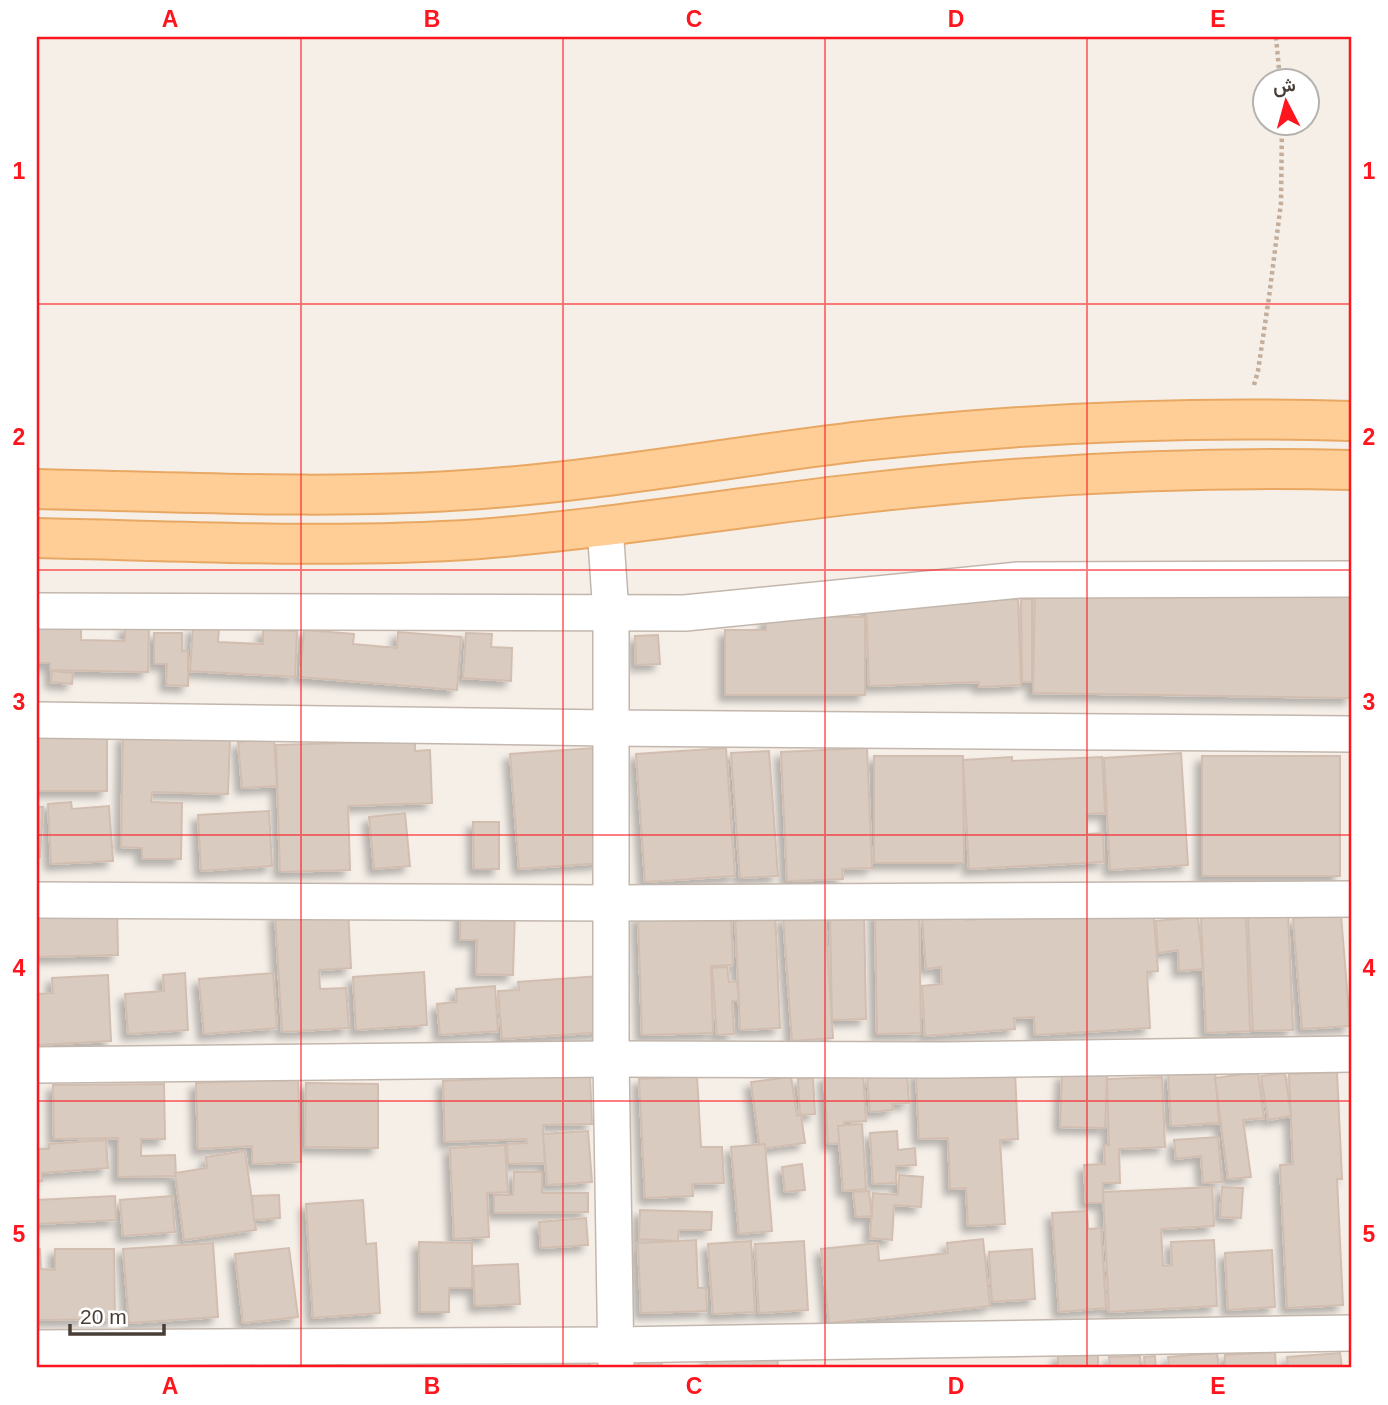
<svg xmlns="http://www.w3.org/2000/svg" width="1388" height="1405" font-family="Arial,Vazirmatn,sans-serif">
<defs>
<filter id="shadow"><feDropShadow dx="-6" dy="6" stdDeviation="3.5" flood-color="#0004"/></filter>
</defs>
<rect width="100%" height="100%" fill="#f5efe8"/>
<g fill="#dacbc0" stroke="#d2beb0" stroke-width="2" filter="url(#shadow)">
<path d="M1351,587V698L1033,693L1035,588Z"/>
<path d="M1018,599L1021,685L979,687V682L869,686L866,605Z"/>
<path d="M1021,599H1032V682H1022Z"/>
<path d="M766,617H865V695H725V630H766Z"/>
<path d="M37,625H81V640L125,641V626L149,627L148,672L50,670V663H37Z"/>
<path d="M193,627L219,628L218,642L263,644V630L297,631L295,677L190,671Z"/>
<path d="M304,630L354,634L353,644L397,648L398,632L461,637L457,690L300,677Z"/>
<path d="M154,633H182V651H188V686L166,685L167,664H154Z"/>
<path d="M466,633L492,634L491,647L512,648L511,681L463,678Z"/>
<path d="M658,635L660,664L636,665L635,636Z"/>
<path d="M52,671L73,673L72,684L51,682Z"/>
<rect x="37" y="734" width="70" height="57"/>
<path d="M123,735L230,739L228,794L152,792L151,802L182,803L181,859H142V848L121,847Z"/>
<path d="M274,739L277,786L242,788L238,742Z"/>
<path d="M415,741V751L430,750L432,803L348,806L350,870L280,872L276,745Z"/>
<path d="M594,748L602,863L519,869L510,754Z"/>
<path d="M726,748L735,876L645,882L636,754Z"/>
<path d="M867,748L872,868L842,869L843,879L787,881L781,752Z"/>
<path d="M769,751L778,876L740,878L731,753Z"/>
<path d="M1181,753L1188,865L1110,870L1104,758Z"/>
<path d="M874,756H963L964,863H874Z"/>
<rect x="1202" y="756" width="138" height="120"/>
<path d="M1012,757V761L1102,757L1105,813L1087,814V834L1103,833L1104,862L969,869L963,760Z"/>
<path d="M71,802L72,809L109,806L113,861L51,864L48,804Z"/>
<path d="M37,807H43L40,857H37Z"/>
<path d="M269,811L272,866L201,871L198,815Z"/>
<path d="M405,813L410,866L374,869L369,817Z"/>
<path d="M473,822H499V869H474Z"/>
<path d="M117,907L118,955L37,957V909Z"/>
<path d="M461,908L515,909L513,975L476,974L477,940H460Z"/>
<path d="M1153,908L1158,971L1147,972L1150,1028L1035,1035L1034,1017L1014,1018L1015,1029L925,1036L922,986L942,984L941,967L926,969L922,914L966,911L967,920Z"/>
<path d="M348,909L351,968L319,970L320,989L346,988L349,1028L282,1032L275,914Z"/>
<path d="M775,910L780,1028L740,1030L735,911Z"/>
<path d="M864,911L866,1019L832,1020L830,912Z"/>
<path d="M919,911L921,1033L877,1034L875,912Z"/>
<path d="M1288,912L1293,1030L1253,1031L1248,914Z"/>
<path d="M731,913L733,965L711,966L713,1033L642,1035L638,916Z"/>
<path d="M825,914L833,1038L792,1041L783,917Z"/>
<path d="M1341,915L1350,1026L1302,1029L1293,918Z"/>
<path d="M1246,916L1250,1031L1206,1033L1201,918Z"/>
<path d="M1198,917L1203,969L1179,971L1178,950L1158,953L1156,921Z"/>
<path d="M727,967L729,982L737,981L739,1000L732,1001L734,1034L717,1035L712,968Z"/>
<path d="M424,972L427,1025L356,1030L353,977Z"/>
<path d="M185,973L188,1030L128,1034L125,994L164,991L163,975Z"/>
<path d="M273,973L277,1028L204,1034L199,979Z"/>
<path d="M108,975L111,1041L37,1045V994L53,993L52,978Z"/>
<path d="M600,976L604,1032L502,1039L498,991L519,990L518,982Z"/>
<path d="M495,986L498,1031L440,1035L437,1004L457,1002L456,989Z"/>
<path d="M1215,1069L1219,1123L1171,1126L1168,1073Z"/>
<path d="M916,1072H1015L1018,1139L1000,1140L1005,1224L968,1226L966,1188L950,1189L948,1138L919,1139Z"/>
<path d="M1258,1072L1264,1118L1243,1120L1251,1177L1228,1179L1215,1078Z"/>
<path d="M1337,1072L1342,1179H1337L1343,1305L1287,1308L1280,1165L1293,1164L1289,1074Z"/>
<path d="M863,1073L866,1121L844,1122L845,1143L828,1144L824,1076Z"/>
<path d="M907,1073L909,1103L892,1104L893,1110L870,1112L867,1076Z"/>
<path d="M1285,1073L1291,1116L1268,1120L1261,1076Z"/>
<path d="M1062,1074L1107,1075L1105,1128L1060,1127Z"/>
<path d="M590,1075L592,1124L543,1125L545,1163L508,1164L507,1144L527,1143L526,1139L445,1142L443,1081Z"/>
<path d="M697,1076L701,1147H722L724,1183L692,1184L693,1196L645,1198L639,1079Z"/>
<path d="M791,1077L797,1116L801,1115L805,1143L760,1149L751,1082Z"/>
<path d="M1162,1077L1165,1147L1119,1149L1120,1183H1103V1203H1086L1084,1165L1105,1164L1104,1145H1109L1107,1079Z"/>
<path d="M813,1078L815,1114L800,1115L798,1079Z"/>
<path d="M298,1079L301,1162L252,1164V1146L198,1149L196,1083Z"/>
<path d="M306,1083L378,1084V1148L305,1147Z"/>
<path d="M164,1084L165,1139H141V1156L175,1155L176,1176L118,1177V1138L54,1139L53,1085Z"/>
<path d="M862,1124L866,1189L843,1191L838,1126Z"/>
<path d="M588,1131L592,1182L547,1185L543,1134Z"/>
<path d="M897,1131L898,1150L915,1148L916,1165L896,1166V1183L873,1184L870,1133Z"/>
<path d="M1218,1137L1222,1182L1203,1183L1201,1156L1176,1159L1174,1140Z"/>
<path d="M106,1140L108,1168L42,1173V1181H37V1149H49V1144Z"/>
<path d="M765,1144L772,1231L739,1234L731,1147Z"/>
<path d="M505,1145L508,1192L487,1193L489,1237L454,1239L450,1148Z"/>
<path d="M245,1151L256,1230L184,1240L175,1173L207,1168L206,1157Z"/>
<path d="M802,1164L805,1190L785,1192L782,1167Z"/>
<path d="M514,1172H542V1193H588V1212L494,1213V1195H513Z"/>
<path d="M899,1175L923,1177L921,1207L894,1205L892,1240L870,1238L873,1193L898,1195Z"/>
<path d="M1212,1187L1214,1226L1161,1229L1163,1266L1172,1265L1171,1242L1214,1240L1217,1306L1109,1312L1103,1192Z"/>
<path d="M1222,1187L1243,1188L1241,1218L1220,1217Z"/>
<path d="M869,1191L872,1216L856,1217L853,1192Z"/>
<path d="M279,1195L280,1218L254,1220L252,1196Z"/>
<path d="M115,1196L116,1220L37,1224V1200Z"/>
<path d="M172,1196L175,1232L123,1236L120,1200Z"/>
<path d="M363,1200L366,1244L376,1243L380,1313L313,1318L306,1204Z"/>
<path d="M640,1210L712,1212L711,1230H679L678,1241L639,1239Z"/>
<path d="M1087,1211L1088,1229L1101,1228L1106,1308L1059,1312L1052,1213Z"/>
<path d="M586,1218L588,1245L541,1248L539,1222Z"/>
<path d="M983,1239L990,1306L829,1323L821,1249L878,1243L879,1261L948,1253L947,1243Z"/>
<path d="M696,1240L698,1288H706L707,1311L641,1313L638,1243Z"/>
<path d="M751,1241L755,1312L713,1314L708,1244Z"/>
<path d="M804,1241L808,1310L759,1313L755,1244Z"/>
<path d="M419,1242L472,1243V1288H449V1312H420Z"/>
<path d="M213,1243L218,1317L129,1323L123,1249Z"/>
<path d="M289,1248L298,1317L243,1323L235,1254Z"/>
<path d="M37,1249H40L41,1269L55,1270V1249H114L115,1319L37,1320Z"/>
<path d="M1032,1249L1035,1299L992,1302L989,1252Z"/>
<path d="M1272,1250L1275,1307L1228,1310L1225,1253Z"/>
<path d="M518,1264L520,1304L475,1306L473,1266Z"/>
<path d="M1275,1352L1276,1368H1225V1355Z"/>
<path d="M777,1353L778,1368H707V1358Z"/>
<path d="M1217,1353L1219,1368H1169L1168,1357Z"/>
<path d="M1340,1353L1342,1368H1288L1287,1357Z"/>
<rect x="1058" y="1355" width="40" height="13"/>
<path d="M1140,1356V1368H1110L1109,1357Z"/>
<path d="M1155,1356L1156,1368H1145L1144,1357Z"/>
<path d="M236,1357V1368H203V1360Z"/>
<path d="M475,1358L590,1360V1368H475Z"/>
<path d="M107,1359L108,1368H39V1364Z"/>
<path d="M358,1359L359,1367L420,1363L421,1368H306V1362Z"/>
<path d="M471,1359L472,1368H427L426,1362Z"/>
<path d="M661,1359L662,1368H639V1360Z"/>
<path d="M148,1363L149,1368H123V1364Z"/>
</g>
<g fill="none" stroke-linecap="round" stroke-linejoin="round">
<defs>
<g id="minor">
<path d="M605,526L611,614V1059L616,1368"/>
<path d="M37,611L685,613L1019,580L1351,579"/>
<path d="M37,720L609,728L1351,734"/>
<path d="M37,900L610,903L1351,899"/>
<path d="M37,1065L611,1059L943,1060L1351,1054"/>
<path d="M37,1348L616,1345L1351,1333"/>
</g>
<g id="primary">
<path d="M37,489C184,492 333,500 481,489C608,480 735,456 862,441C1024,423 1188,416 1351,421"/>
<path d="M37,538C184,541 333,549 480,539C606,529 730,508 855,494C1020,475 1185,466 1351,470"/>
</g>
</defs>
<use href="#minor" stroke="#c3b7ad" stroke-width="38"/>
<use href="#primary" stroke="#e8a863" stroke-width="42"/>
<g stroke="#c3ad9b" stroke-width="4.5" stroke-dasharray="3.5 3.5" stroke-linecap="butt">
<path d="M1276,37L1280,80"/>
<path d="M1254,385L1258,371L1269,297L1281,203L1282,122"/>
</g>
<use href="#minor" stroke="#fff" stroke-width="35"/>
<use href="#primary" stroke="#ffce97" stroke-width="38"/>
</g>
<path fill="none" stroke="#ff151d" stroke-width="2" stroke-opacity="0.55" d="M301,37V1368M563,37V1368M825,37V1368M1087,37V1368M37,304H1351M37,570H1351M37,835H1351M37,1101H1351"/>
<rect width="1388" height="1405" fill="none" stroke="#ffffff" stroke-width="77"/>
<g transform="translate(1286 102) rotate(354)"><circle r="33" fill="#ffffff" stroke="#b6b2af" stroke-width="2"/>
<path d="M0-5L12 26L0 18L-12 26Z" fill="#ff151d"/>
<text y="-10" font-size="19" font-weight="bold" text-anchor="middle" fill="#483e36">ش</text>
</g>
<path d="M70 1324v10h94v-10" fill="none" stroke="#483e36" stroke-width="3.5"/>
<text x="80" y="1324" font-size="21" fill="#483e36" stroke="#ffffff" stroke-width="5" paint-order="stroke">20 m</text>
<rect x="38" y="38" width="1312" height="1328" fill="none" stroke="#ff151d" stroke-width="2.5"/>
<g font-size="23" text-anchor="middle" font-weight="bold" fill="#ff151d">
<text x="170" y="27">A</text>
<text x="432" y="27">B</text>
<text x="694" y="27">C</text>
<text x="956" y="27">D</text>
<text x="1218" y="27">E</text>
<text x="19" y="179">1</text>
<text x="1369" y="179">1</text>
<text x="19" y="445">2</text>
<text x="1369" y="445">2</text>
<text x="19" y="710">3</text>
<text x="1369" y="710">3</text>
<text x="19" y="976">4</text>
<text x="1369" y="976">4</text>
<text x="19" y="1242">5</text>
<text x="1369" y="1242">5</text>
<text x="170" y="1394">A</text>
<text x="432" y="1394">B</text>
<text x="694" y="1394">C</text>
<text x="956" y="1394">D</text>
<text x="1218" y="1394">E</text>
</g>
</svg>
